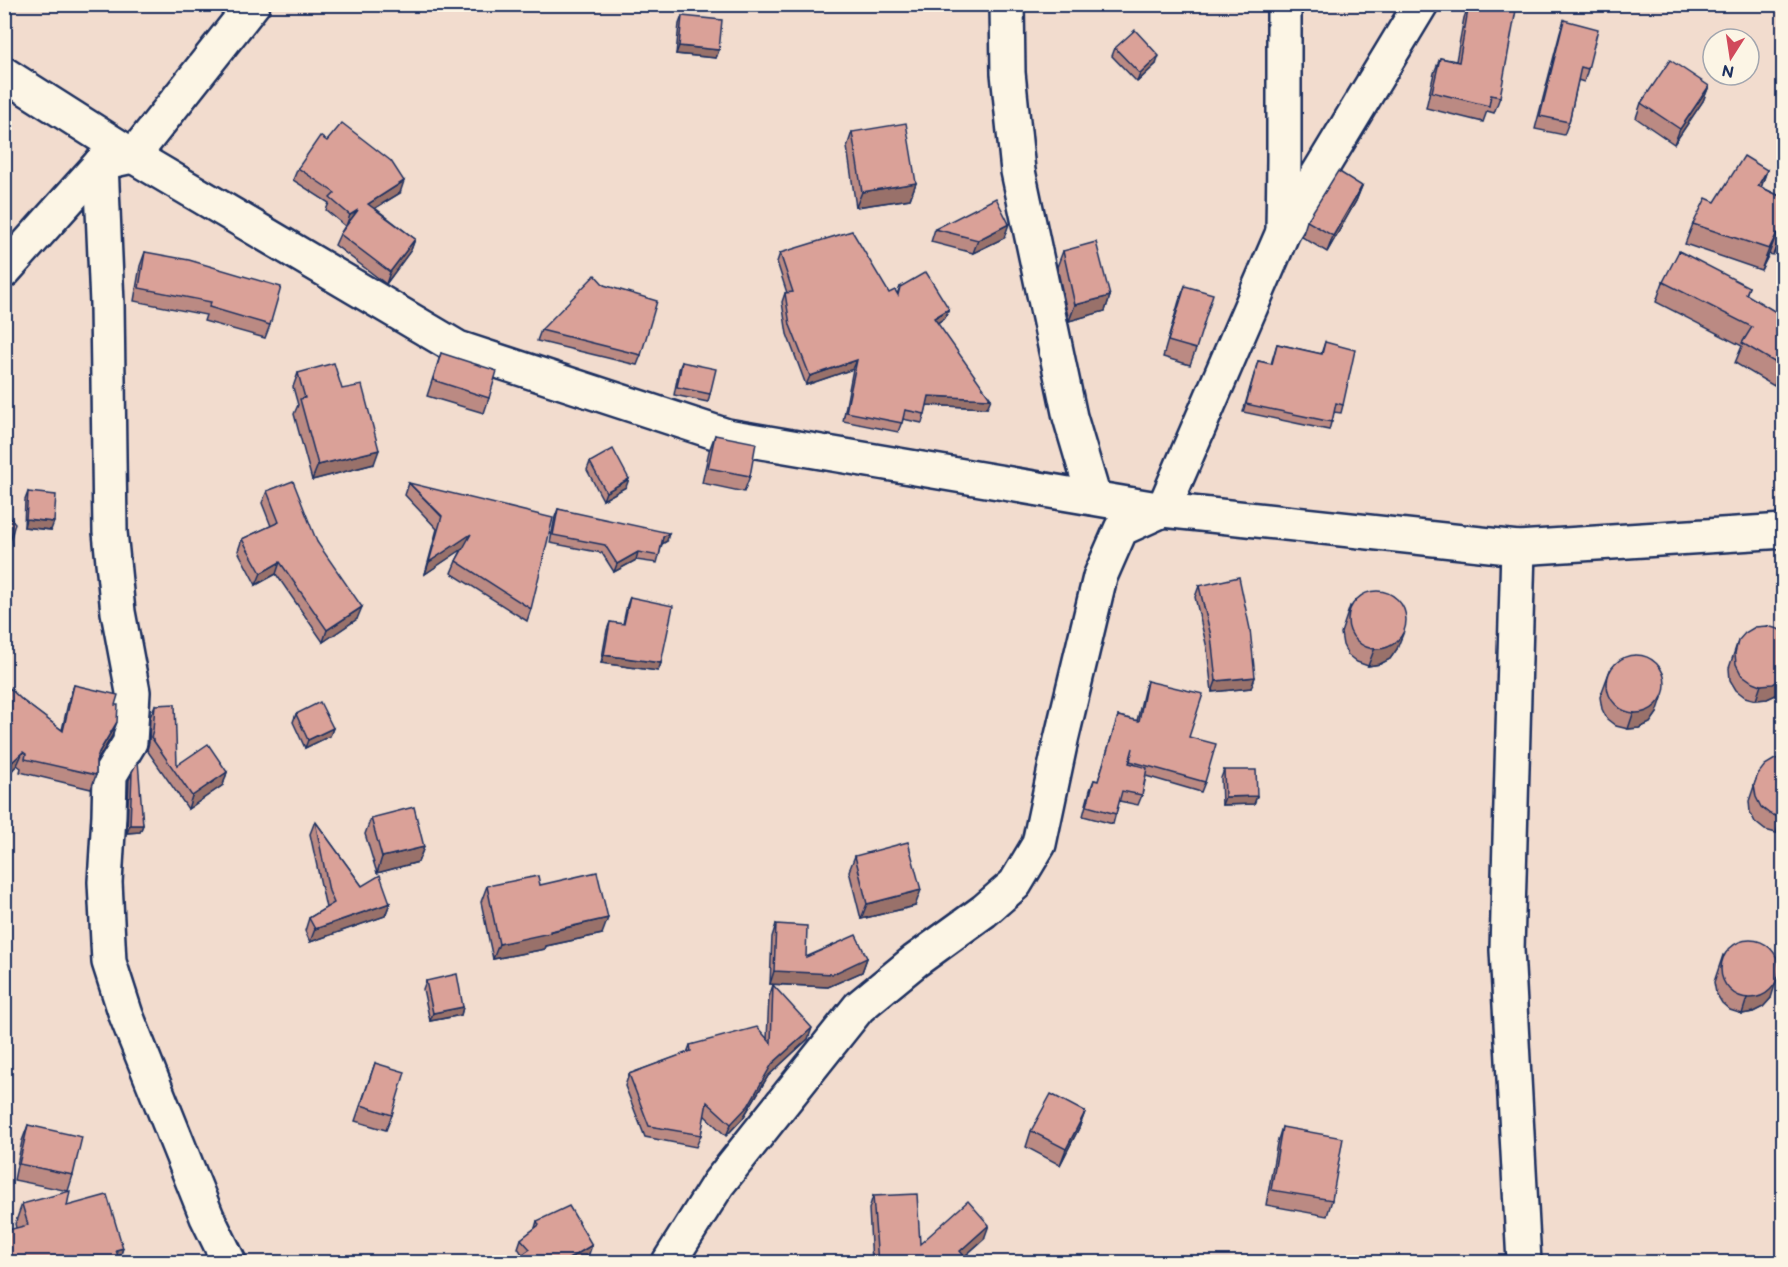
<svg xmlns="http://www.w3.org/2000/svg" width="1788" height="1267" font-family="'Balsamiq Sans',sans-serif">
<rect width="100%" height="100%" fill="#f2dcce"/>
<filter id="ink" filterUnits="userSpaceOnUse"><feTurbulence type="fractalNoise" baseFrequency=".0167" numOctaves="2"/><feDisplacementMap in="SourceGraphic" scale="12" xChannelSelector="R" yChannelSelector="G"/><feConvolveMatrix kernelMatrix="1 2 1 2 8 2 1 2 1" color-interpolation-filters="sRGB"/></filter>
<g filter="url(#ink)">
<g fill="none" stroke-linecap="round" stroke-linejoin="round">
<defs>
<g id="street">
<path d="M1007,4L1008,73L1018,171L1070,417L1094,498"/>
<path d="M4,74L133,156L458,348L727,436L1163,510L1518,548L1784,531"/>
<path d="M101,163L107,304L110,532L118,612L133,692L130,742L110,775L109,815L105,882L109,962L126,1015L207,1217L229,1262"/>
<path d="M1283,231L1284,160V4"/>
<path d="M4,271L101,163L133,156L253,4"/>
<path d="M1518,548L1507,950L1524,1262"/>
<path d="M669,1262L718,1184L859,1007L915,961L984,911L1015,884L1039,844L1061,740L1100,577L1121,529L1163,510L1283,232L1421,4"/>
</g>
</defs>
<use href="#street" stroke="#1b2f5e" stroke-width="38"/>
<use href="#street" stroke="#fcf5e5" stroke-width="33"/>
</g>
<g fill="#bb8a83" stroke="#1b2f5e" stroke-width="1.5">
<path d="M1469,4L1500,97L1494,113L1487,111L1483,122L1426,108L1434,73L1440,58L1456,61L1464,18Z"/>
<path d="M682,16L719,50L716,58L676,54L679,24Z"/>
<path d="M1564,20L1588,69L1584,82L1578,80L1569,122L1564,135L1535,129L1560,33Z"/>
<path d="M1115,48L1156,64L1137,82L1112,56Z"/>
<path d="M1709,86L1703,101L1674,144L1636,118L1641,103Z"/>
<path d="M852,132L916,183L910,199L856,207L847,147Z"/>
<path d="M298,168L400,193L375,208L415,239L411,250L386,284L335,245L340,234L345,226L326,210L329,203L293,180Z"/>
<path d="M1767,170L1761,187L1784,198V234L1773,255L1769,254L1761,270L1685,244L1693,224L1715,202Z"/>
<path d="M1362,186L1356,201L1327,252L1302,237L1307,221Z"/>
<path d="M935,229L1004,238L973,253L931,242Z"/>
<path d="M1063,251L1110,296L1105,311L1069,321L1057,267Z"/>
<path d="M145,252L270,325L265,338L204,321L206,315L134,301L140,266Z"/>
<path d="M780,253L889,293L897,294L900,287L949,309L945,318L937,323L987,408L927,405L922,423L903,419L898,432L843,421L853,369L806,385L787,334L782,302L785,293H787L777,262Z"/>
<path d="M1663,282L1749,287L1746,295L1784,317V373L1782,372L1774,386L1735,363L1742,346L1656,302Z"/>
<path d="M604,285L641,355L637,365L537,341L541,330Z"/>
<path d="M1185,286L1196,349L1190,365L1163,357L1179,301Z"/>
<path d="M1325,342L1343,405L1341,413L1334,412L1329,430L1243,412L1258,361L1271,364L1277,344L1321,354Z"/>
<path d="M441,353L489,398L484,413L427,396Z"/>
<path d="M682,362L710,394L708,402L674,395L679,369Z"/>
<path d="M298,373L342,389L374,464L312,480L294,414L298,405L293,387Z"/>
<path d="M715,435L750,476L744,492L702,483L709,451Z"/>
<path d="M590,462L626,487L603,500L587,470Z"/>
<path d="M409,483L531,609L527,621L451,573L456,561L462,549L425,574L437,529L405,495Z"/>
<path d="M267,491L317,542L357,619L323,642L276,574L256,585L238,551L242,539L271,526L262,503Z"/>
<path d="M28,492L51,530L24,527L25,500Z"/>
<path d="M558,509L667,541L662,544L657,563L636,560L614,572L602,553L550,543L555,517Z"/>
<path d="M1199,586L1255,677L1251,688L1212,692L1207,648L1195,597Z"/>
<path d="M630,597L661,663L658,671L601,663L607,630L610,622L623,624L627,605Z"/>
<path d="M1350,606L1397,649L1390,659L1380,664L1368,666L1357,662L1348,655L1343,645L1341,633Z"/>
<path d="M1738,641L1778,694L1767,699L1756,700L1745,697L1736,690L1730,680L1729,668Z"/>
<path d="M1610,670L1657,713L1650,723L1639,728L1628,729L1616,726L1607,719L1602,709L1600,697Z"/>
<path d="M1147,681L1189,737L1205,782L1201,792L1146,776L1142,795L1138,805L1119,801L1113,824L1083,816L1090,790L1094,780L1098,781L1118,716L1137,721L1144,691Z"/>
<path d="M4,683L22,700L62,730L69,699L74,685L115,705L112,736L96,762V775L91,789L20,772L21,768L17,765L5,778L4,777Z"/>
<path d="M155,705L177,765L227,772L223,785L188,809L147,750L149,743L150,717Z"/>
<path d="M296,714L333,728L330,736L305,748L293,722Z"/>
<path d="M1784,758V832L1776,833L1765,830L1755,822L1750,812L1749,801L1758,774Z"/>
<path d="M1224,770L1257,796L1254,804L1222,805L1221,778Z"/>
<path d="M132,772L143,825L140,832L127,833L129,780Z"/>
<path d="M371,818L424,847L418,862L377,873L365,834Z"/>
<path d="M315,821L362,886L390,903L385,916L310,942L305,931L309,918L326,908L310,834Z"/>
<path d="M855,856L915,906L861,919L849,871Z"/>
<path d="M540,885L602,934L546,946L545,949L493,959L481,902L487,886Z"/>
<path d="M776,924L806,957L867,958L862,972L828,987L770,984L772,937Z"/>
<path d="M1723,955L1771,998L1763,1007L1753,1012L1742,1014L1730,1010L1722,1003L1716,993L1714,982Z"/>
<path d="M426,981L463,1007L461,1015L430,1021L423,989Z"/>
<path d="M773,985L808,1039L768,1076L743,1118L726,1136L704,1115L701,1135L696,1147L645,1137L625,1086L629,1074L687,1053L690,1045L767,1039L769,997Z"/>
<path d="M375,1063L392,1115L386,1130L355,1121Z"/>
<path d="M1085,1112L1079,1128L1060,1165L1026,1147L1031,1131Z"/>
<path d="M28,1125L73,1175L68,1191L14,1180L22,1141Z"/>
<path d="M1282,1127L1332,1200L1327,1216L1266,1205L1277,1143Z"/>
<path d="M873,1196L920,1244L984,1239L965,1256L970,1263H872L869,1209Z"/>
<path d="M22,1204L67,1206L123,1248L119,1259L16,1228L15,1224Z"/>
<path d="M537,1221L589,1254L574,1263H510L522,1254L518,1248L521,1239L535,1228Z"/>
</g>
<g fill="#99716a" stroke="#1b2f5e" stroke-width="1.5">
<path d="M679,46L719,50L716,58L676,54Z"/>
<path d="M1159,56L1156,64L1137,82L1140,74Z"/>
<path d="M1709,86L1703,101L1674,144L1680,129Z"/>
<path d="M1767,170L1760,191L1758,186Z"/>
<path d="M404,181L400,193L364,215L368,204Z"/>
<path d="M916,183L910,199L856,207L862,192Z"/>
<path d="M1362,186L1356,201L1327,252L1333,236Z"/>
<path d="M358,210L346,226L350,215Z"/>
<path d="M1009,224L1004,238L973,253L978,240Z"/>
<path d="M1784,228V234L1773,255L1780,235Z"/>
<path d="M1777,233L1769,254L1761,270L1769,249Z"/>
<path d="M415,239L411,250L386,284L390,272Z"/>
<path d="M1110,296L1105,311L1069,321L1075,305Z"/>
<path d="M949,309L945,318L931,327L934,318Z"/>
<path d="M857,360L853,369L806,385L810,376Z"/>
<path d="M1784,362V369L1782,372L1774,386Z"/>
<path d="M929,396L991,399L987,408L926,405Z"/>
<path d="M379,450L374,464L312,480L318,465Z"/>
<path d="M629,479L626,487L603,500L606,492Z"/>
<path d="M26,519L54,522L51,530L24,527Z"/>
<path d="M669,533L667,541L660,545L663,537Z"/>
<path d="M471,534L467,546L425,574L429,562Z"/>
<path d="M638,552L636,560L614,572L617,564Z"/>
<path d="M280,562L276,574L256,585L261,573Z"/>
<path d="M362,607L357,619L323,642L327,630Z"/>
<path d="M1403,634L1397,649L1390,659L1380,664L1368,666L1374,650Z"/>
<path d="M604,655L661,663L658,671L601,663Z"/>
<path d="M1255,677L1251,688L1212,692L1216,681Z"/>
<path d="M1784,678V687L1778,694L1767,699L1756,700L1761,685Z"/>
<path d="M1662,698L1657,713L1650,723L1639,728L1628,729L1633,714Z"/>
<path d="M117,722L112,736L94,766L99,752Z"/>
<path d="M333,728L330,736L305,748L308,740Z"/>
<path d="M23,752L17,765L5,778L10,764Z"/>
<path d="M227,772L223,785L188,809L192,796Z"/>
<path d="M1257,796L1254,804L1222,805L1225,797Z"/>
<path d="M1784,817V832L1776,833L1782,818Z"/>
<path d="M130,825H143L140,832L127,833Z"/>
<path d="M424,847L418,862L377,873L382,857Z"/>
<path d="M921,890L915,906L861,919L867,904Z"/>
<path d="M390,903L385,916L310,942L315,929Z"/>
<path d="M608,918L602,934L546,946L545,949L493,959L499,944Z"/>
<path d="M867,958L862,972L828,987L770,984L774,971Z"/>
<path d="M1776,982L1771,998L1763,1007L1753,1012L1742,1014L1747,998Z"/>
<path d="M463,1007L461,1015L430,1021L433,1013Z"/>
<path d="M812,1028L808,1039L768,1076L743,1118L726,1136L731,1124L772,1064Z"/>
<path d="M1085,1112L1079,1128L1060,1165L1066,1149Z"/>
<path d="M989,1225L984,1239L957,1263L960,1251Z"/>
<path d="M592,1245L589,1254L574,1263H562Z"/>
<path d="M123,1248L118,1263L116,1250Z"/>
</g>
<g fill="#daa198" stroke="#1b2f5e" stroke-width="1.5">
<path d="M1469,4H1484L1516,10L1500,97L1491,95L1489,106L1432,92L1440,58L1459,62Z"/>
<path d="M682,16L722,20L719,50L679,46Z"/>
<path d="M1564,20L1598,29L1588,69L1581,67L1569,122L1540,116Z"/>
<path d="M1135,30L1159,56L1140,74L1115,48Z"/>
<path d="M1670,60L1709,86L1680,129L1641,103Z"/>
<path d="M342,123L391,161L404,181L368,204L415,239L390,272L340,234L358,210L350,215L330,198L335,193L298,168L320,136L327,141Z"/>
<path d="M906,123L916,183L862,192L852,132Z"/>
<path d="M1744,156L1767,170L1758,186L1784,198V228L1780,235L1777,233L1769,249L1693,224L1706,198L1715,202Z"/>
<path d="M1338,171L1362,186L1333,236L1307,221Z"/>
<path d="M996,198L1009,224L978,240L935,229Z"/>
<path d="M852,231L889,293L895,290L898,295L900,287L926,272L949,309L934,318L991,399L929,396L925,414L905,410L902,423L846,412L857,360L810,376L790,325L785,293L793,292L780,253Z"/>
<path d="M1096,242L1110,296L1075,305L1063,251Z"/>
<path d="M1679,251L1749,287L1746,294L1784,317V362L1781,366L1742,343L1752,327L1663,282Z"/>
<path d="M145,252L189,260L281,287L270,325L209,307L211,302L139,288Z"/>
<path d="M595,275L604,285L657,301L641,355L541,330Z"/>
<path d="M1185,286L1213,294L1196,349L1168,341Z"/>
<path d="M1325,342L1355,350L1343,405L1336,403L1332,422L1246,404L1258,361L1272,364L1277,344L1322,354Z"/>
<path d="M441,353L497,371L489,398L433,380Z"/>
<path d="M682,362L716,369L710,394L677,387Z"/>
<path d="M334,363L342,389L362,385L379,450L318,465L300,399L305,398L298,373Z"/>
<path d="M715,435L756,443L750,476L708,468Z"/>
<path d="M613,449L629,479L606,492L590,462Z"/>
<path d="M293,481L317,542L362,607L327,630L280,562L261,573L242,539L279,522L267,491Z"/>
<path d="M409,483L553,518L531,609L456,561L471,534L429,562L442,516Z"/>
<path d="M28,492L56,495L54,522L26,519Z"/>
<path d="M558,509L669,533L663,537L659,556L638,552L617,564L605,545L553,535Z"/>
<path d="M4,512L15,523L7,553L4,552Z"/>
<path d="M1239,577L1250,629L1255,677L1216,681L1211,636L1199,586Z"/>
<circle cx="1377" cy="620" r="29"/>
<path d="M630,597L673,606L661,663L604,655L610,622L624,624Z"/>
<path d="M1767,626L1778,629L1784,633V678L1773,684L1761,685L1751,681L1741,674L1736,664L1735,653L1738,641L1745,633L1755,627Z"/>
<circle cx="1636" cy="684" r="29"/>
<path d="M1147,681L1203,694L1189,737L1216,744L1205,782L1130,761L1133,748L1129,763L1147,768L1142,795L1122,791L1116,814L1087,806L1094,780L1098,781L1118,716L1139,721Z"/>
<path d="M4,683L22,700L63,731L74,685L118,695L115,705H118L117,722L99,752L96,761V775L25,759L26,754L23,752L10,764L4,758Z"/>
<path d="M320,702L333,728L308,740L296,714Z"/>
<path d="M175,704L177,765L208,744L227,772L192,796L151,737L153,730L155,705Z"/>
<path d="M1784,758V817L1782,818L1770,814L1761,807L1756,797L1754,785L1758,774L1765,765L1775,759Z"/>
<path d="M138,761L143,825H130L132,772Z"/>
<path d="M1224,770H1256L1257,796L1225,797Z"/>
<path d="M414,807L424,847L382,857L371,818Z"/>
<path d="M315,821L362,886L380,875L390,903L315,929L309,918L334,903L329,891Z"/>
<path d="M908,842L921,890L867,904L855,856Z"/>
<path d="M597,872L608,918L550,931V933L499,944L487,886L538,876L540,885Z"/>
<path d="M776,924L807,926L806,957L856,935L867,958L833,974L774,971Z"/>
<circle cx="1750" cy="969" r="29"/>
<path d="M457,974L463,1007L433,1013L426,981Z"/>
<path d="M773,985L812,1028L772,1064L748,1106L731,1124L707,1102L701,1135L649,1126L629,1074L691,1051L690,1045L757,1027L771,1043Z"/>
<path d="M375,1063L405,1072L392,1115L361,1105Z"/>
<path d="M1051,1094L1085,1112L1066,1149L1031,1131Z"/>
<path d="M28,1125L82,1137L73,1175L19,1164Z"/>
<path d="M1282,1127L1343,1138L1332,1200L1271,1190Z"/>
<path d="M70,1191L67,1206L107,1195L123,1248L116,1250L120,1263H4V1231L28,1225L22,1204Z"/>
<path d="M917,1194L920,1244L968,1201L989,1225L960,1251L970,1263H878L873,1196Z"/>
<path d="M569,1206L592,1245L562,1263H510L530,1249L521,1239L539,1225L537,1221Z"/>
</g>
</g>
<rect width="1788" height="1267" fill="none" stroke="#fcf5e5" stroke-width="24"/>
<rect x="12" y="12" width="1764" height="1243" fill="none" stroke="#1b2f5e" stroke-width="2" filter="url(#ink)"/>
<g transform="translate(1731 57) rotate(192)"><circle r="28" fill="#fcf5e5" stroke="#a2a6af" stroke-width="1.5"/>
<path d="M0-4.5L10 22L0 15L-10 22Z" fill="#d1495b"/>
<text y="-9" font-size="16" font-weight="bold" text-anchor="middle" fill="#1b2f5e">N</text>
</g>
</svg>
